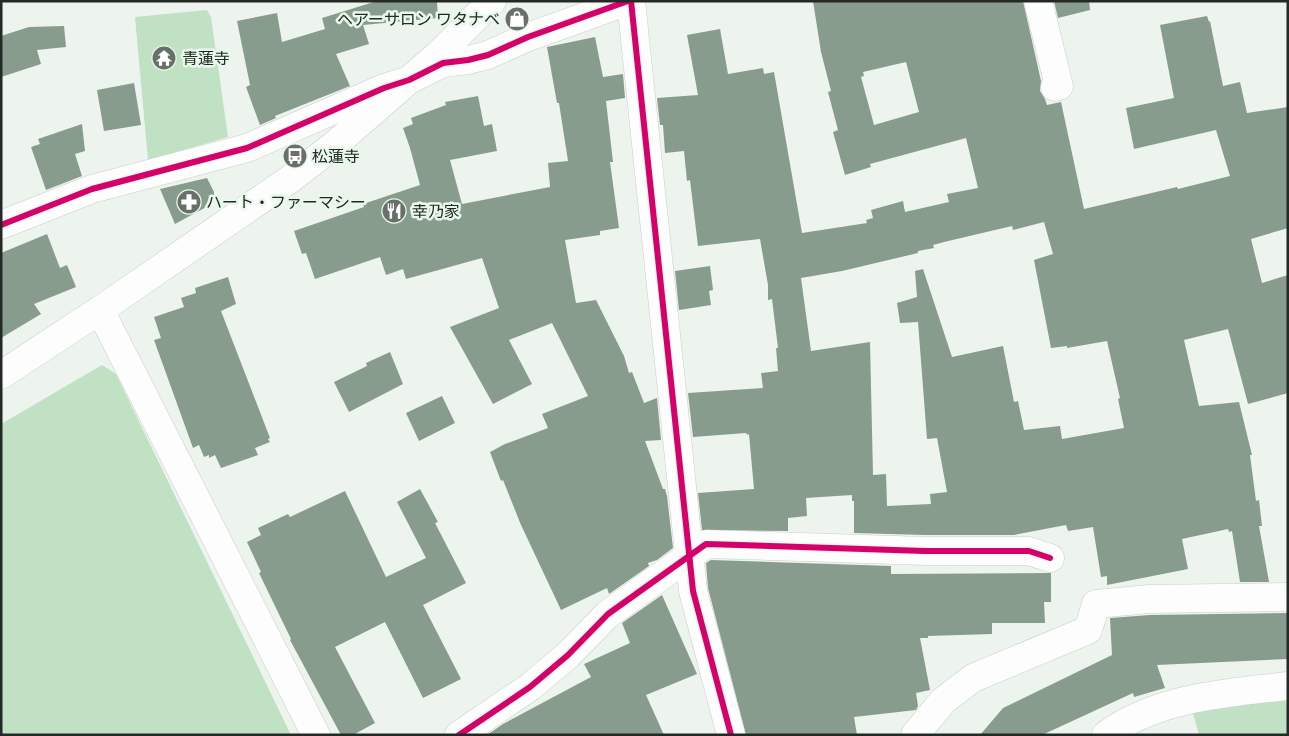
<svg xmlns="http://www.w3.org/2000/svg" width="1289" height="736" font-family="'Fira Sans','Noto Sans JP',sans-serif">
<rect width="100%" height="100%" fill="#ecf4ed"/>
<g fill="#c0e1c4">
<path d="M207,10L211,17L228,137L148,160L135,17Z"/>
<path d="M102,365L116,374L291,735H1V424Z"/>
<path d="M1288,697V735H1199L1192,710Z"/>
</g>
<g fill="#889c8d" fill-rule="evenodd">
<path d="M377,1H437L438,18L363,25L369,44L336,54L350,86L275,116L276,118L260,125L246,87L250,85L237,21L277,13L282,42L325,29L322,18Z"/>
<path d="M813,1H1023L1041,81L1040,91L1045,99L1047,105L1061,102L1084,209L1177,187L1178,189L1230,176L1216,130L1134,149L1126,108L1174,98L1160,25L1207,16L1209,22L1210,21L1223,86L1240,82L1247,113L1288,107V228L1251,239L1262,283L1288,275V393L1248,404L1228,329L1184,340L1199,406L1239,402L1252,455H1250L1256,501L1259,500L1262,526H1259L1269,582H1240L1232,531L1229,532L1228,529L1182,539L1188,569L1107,585V576L1101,577L1093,527L1068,531L1066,525L1014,535H925L854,533V501H852V495L806,498L807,516L788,518V531L702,530L698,493L754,489L749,434L747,435L746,433L693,437L688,393L763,388L761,373L778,371L776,348H778L772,299L768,300V285L760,239L698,246L690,180L687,181L684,151L665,153L663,125H660L657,98L698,95L687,35L720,29L728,74L763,68L764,74L774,72L802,233L867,223L866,220L873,218L871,210L903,201L905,212L949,202L947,194L978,188L966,138L870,164L871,167L845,175L833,132L838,130L828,92L831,91L821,52ZM906,62L919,112L874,125L861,77L864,76L863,72ZM1044,222L1053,254L1034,260L1051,348L1067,346V348L1107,341L1120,398L1118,399L1124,428L1062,439L1060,426L1024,430L1018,401L1014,402L1003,346L952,357L923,269L915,271L917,297L897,303L900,323L918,322L927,439L937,438L947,492L930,494L931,504L887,506L886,474L873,475L870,342L811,351L801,278L842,271L918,253V251L934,248L933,245L944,242L1012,226L1013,230Z"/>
<path d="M1054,1H1089L1090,10L1058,18Z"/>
<path d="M64,26L66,47L37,50L41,64L1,77V36L29,27Z"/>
<path d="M595,37L603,77L623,74L625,98L606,101L613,162H610L619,228L600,231V235L565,240L576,303L596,300L624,356L629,373L632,372L644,403L657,398L661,440L645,441L663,489H665L667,496L673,548L657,560L648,563L649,566L609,594L607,588L561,610L521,525L503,480L501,481L490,452L505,444L548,428L542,414L588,396L552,323L509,340L532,384L493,404L450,327L499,308L482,258L406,279L403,269L386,275L380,257L315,279L306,253L302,254L294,231L364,207L363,204L420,185L410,148L403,128L413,124L411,118L446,105L445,102L478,96L484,126L492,124L497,151L450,160L462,204L550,187L548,163L568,161L559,103H557L547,47Z"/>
<path d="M134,83L141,125L104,131L97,90Z"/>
<path d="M82,124L85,151L75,154L82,176L46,190L31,147L40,144L38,139Z"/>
<path d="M207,178L214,192V200L210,205L175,224L160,189Z"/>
<path d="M47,234L60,268L67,265L76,287L34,304L41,314L1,338V253Z"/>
<path d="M710,266L713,290L709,291L711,305L679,310L675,271Z"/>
<path d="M228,277L236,304L221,311L270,438L268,439L270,442L255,448L258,455L221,468L215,455L209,458V455L204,457L199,445L193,448L154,340L161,338L154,317L184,307L181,298L196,293L195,288Z"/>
<path d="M390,352L403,384L349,412L334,382L367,366L366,363Z"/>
<path d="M442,396L455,423L419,441L406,413Z"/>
<path d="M420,489L438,522L435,523L466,583L423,605L461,679L423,698L385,622L335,647L375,723L353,735H341L290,640L291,639L259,573L261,572L247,542L261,535L258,528L288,514L290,517L345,491L386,577L426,558L397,502Z"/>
<path d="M711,560L891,566V574L1051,573V602H1044L1045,623H992V634L928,636V638H920L930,690L916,693L918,706L916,710L854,717L857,735H746L708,588L706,563Z"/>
<path d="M662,595L697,674L646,695L664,735H487L503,724L591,677L584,664L630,643L622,623Z"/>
<path d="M1288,613V659L1157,665L1165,688L1134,697L1133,693L1042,735H980L1003,708L1112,655L1110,618L1150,615Z"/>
</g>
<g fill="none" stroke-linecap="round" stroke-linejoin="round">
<defs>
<g id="minor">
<path d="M631,1L693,591L731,735"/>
<path d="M1038,1L1059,86L1055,87"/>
<path d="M1,225L92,189L247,148L384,88L409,80L443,63L468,60L488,55L528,37L628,1"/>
<path d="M100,310L316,735"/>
<path d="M1,375L100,310L289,180L333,146L439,54L492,1"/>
<path d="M459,735L530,687L568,655L608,614L706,544L925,551H1029L1050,558"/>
<path d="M915,735L943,701L973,678L1088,630L1096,604L1149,599L1288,597"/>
<path d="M1106,735C1158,697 1226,693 1288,686"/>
</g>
</defs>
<use href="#minor" stroke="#c9cfca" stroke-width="29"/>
<use href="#minor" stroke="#fcfdfc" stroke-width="28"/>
<defs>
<g id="cycleway">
<path d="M631,1L693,591L731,735"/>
<path d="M1,225L92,189L247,148L384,88L409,80L443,63L468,60L488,55L528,37L628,1"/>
<path d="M459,735L530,687L568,655L608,614L706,544L925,551H1029L1050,558"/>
</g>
</defs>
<use href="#cycleway" stroke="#e8f8ea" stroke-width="9"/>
<use href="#cycleway" stroke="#d6006c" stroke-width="6"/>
</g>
<defs>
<symbol id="shop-disc" viewBox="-11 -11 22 22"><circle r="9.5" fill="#69706a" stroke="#e8f8ea"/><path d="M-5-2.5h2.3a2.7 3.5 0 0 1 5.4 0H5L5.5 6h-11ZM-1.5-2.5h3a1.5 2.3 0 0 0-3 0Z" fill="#fff"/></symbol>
<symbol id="temple-disc" viewBox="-11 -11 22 22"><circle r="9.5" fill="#69706a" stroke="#e8f8ea"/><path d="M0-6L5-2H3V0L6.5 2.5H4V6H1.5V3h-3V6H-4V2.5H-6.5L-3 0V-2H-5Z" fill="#fff"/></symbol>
<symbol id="bus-disc" viewBox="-11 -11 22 22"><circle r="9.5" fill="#69706a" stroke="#e8f8ea"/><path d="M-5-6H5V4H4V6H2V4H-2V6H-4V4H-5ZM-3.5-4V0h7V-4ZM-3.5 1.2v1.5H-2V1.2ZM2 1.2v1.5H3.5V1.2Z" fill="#fff"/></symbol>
<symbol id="pharmacy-disc" viewBox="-11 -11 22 22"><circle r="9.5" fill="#69706a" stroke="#e8f8ea"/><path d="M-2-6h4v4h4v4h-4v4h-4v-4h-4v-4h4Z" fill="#fff"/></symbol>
<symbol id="restaurant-disc" viewBox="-11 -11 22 22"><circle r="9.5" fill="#69706a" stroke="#e8f8ea"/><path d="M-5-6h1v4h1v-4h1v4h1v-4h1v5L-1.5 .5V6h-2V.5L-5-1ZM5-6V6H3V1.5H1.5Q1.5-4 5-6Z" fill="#fff"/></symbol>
</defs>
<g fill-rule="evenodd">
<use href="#shop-disc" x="503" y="5" width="28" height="28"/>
<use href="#temple-disc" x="150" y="44" width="28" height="28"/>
<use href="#bus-disc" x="281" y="142" width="28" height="28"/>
<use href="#pharmacy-disc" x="175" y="188" width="28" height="28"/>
<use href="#restaurant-disc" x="380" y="197" width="28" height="28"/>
</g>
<g text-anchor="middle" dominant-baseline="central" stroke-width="5" stroke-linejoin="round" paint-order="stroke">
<g font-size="16" fill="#232924" stroke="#e8f8ea" text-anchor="start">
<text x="500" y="19" text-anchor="end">ヘアーサロン ワタナベ</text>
<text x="182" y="58">青蓮寺</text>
<text x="312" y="156">松蓮寺</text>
<text x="206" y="202">ハート・ファーマシー</text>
<text x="412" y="211">幸乃家</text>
</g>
</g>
<rect width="1289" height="736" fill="none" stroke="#232924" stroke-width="5"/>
</svg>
